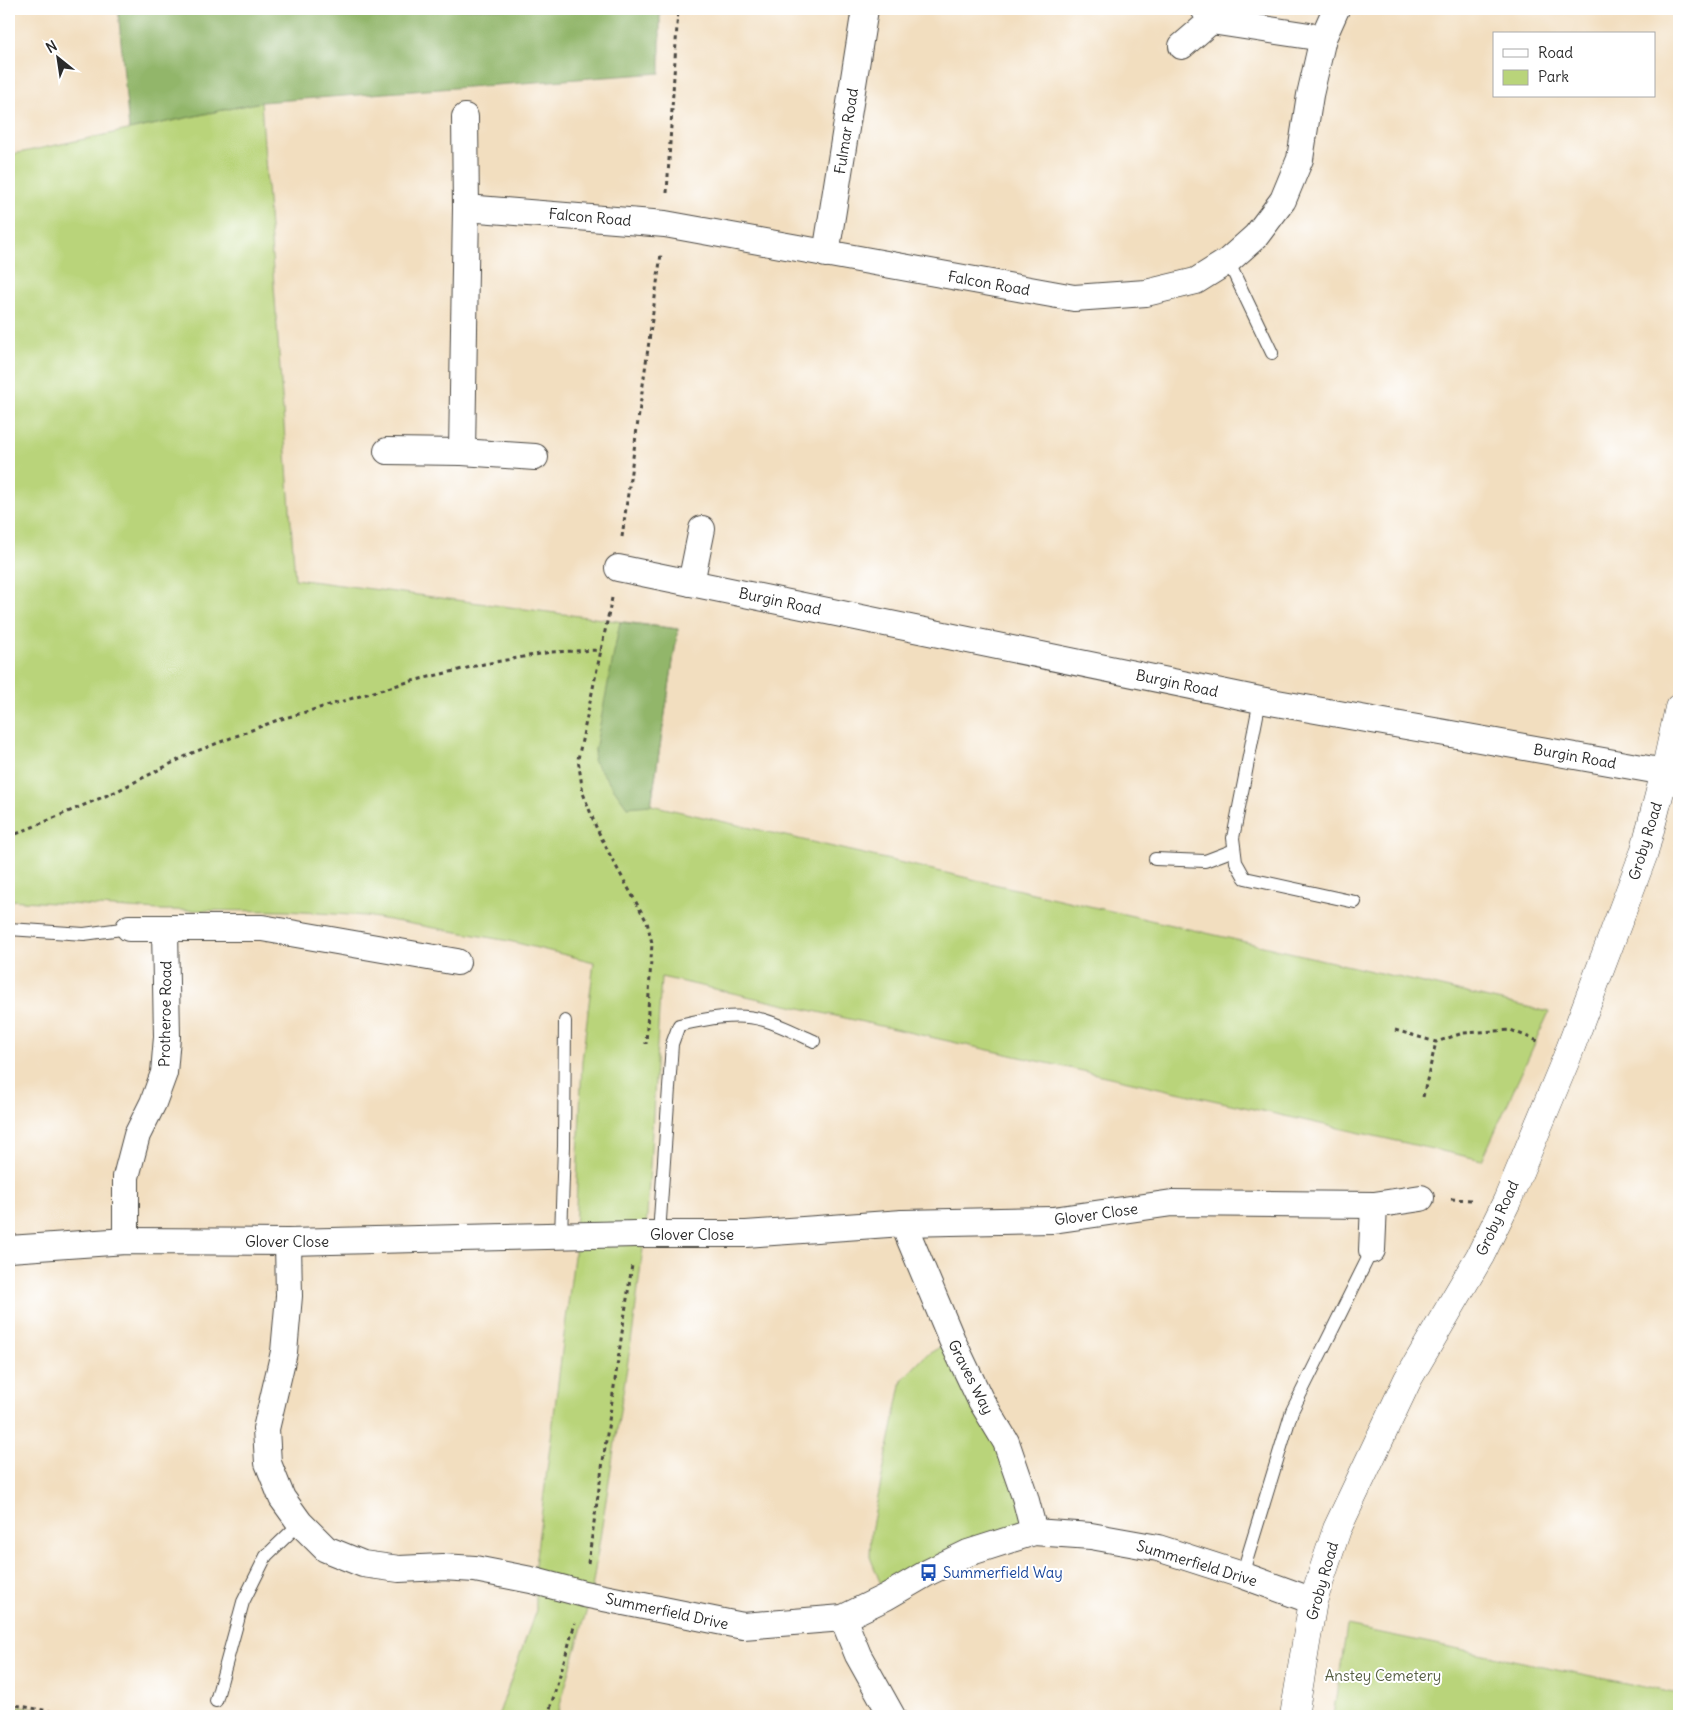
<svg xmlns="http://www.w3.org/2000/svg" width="1688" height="1725" font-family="Delius,sans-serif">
<rect width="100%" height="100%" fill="#fff"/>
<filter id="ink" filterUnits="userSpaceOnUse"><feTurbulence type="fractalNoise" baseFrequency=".02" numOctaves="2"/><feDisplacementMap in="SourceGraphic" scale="10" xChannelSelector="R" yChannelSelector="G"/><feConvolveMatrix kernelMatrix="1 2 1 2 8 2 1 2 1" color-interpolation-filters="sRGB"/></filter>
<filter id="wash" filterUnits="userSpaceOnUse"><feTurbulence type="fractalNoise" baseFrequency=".0096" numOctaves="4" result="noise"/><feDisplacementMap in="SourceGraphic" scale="20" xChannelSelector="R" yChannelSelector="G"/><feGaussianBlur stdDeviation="1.12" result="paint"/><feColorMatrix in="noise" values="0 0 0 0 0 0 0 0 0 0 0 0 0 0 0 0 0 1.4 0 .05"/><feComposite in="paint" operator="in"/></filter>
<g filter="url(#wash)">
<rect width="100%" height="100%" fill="#f2debf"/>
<g fill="#b9d47a" stroke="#728052">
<path d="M261,102L295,579L678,629L651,805L1549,1012L1482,1160L661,977L647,1216L633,1329L591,1595L557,1716H498L536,1610L535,1565L574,1256L582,1061L594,962L509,941L366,916L287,911L159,910L9,900V155Z"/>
<path d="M952,1340L1034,1532L886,1597L870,1557L871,1531L902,1380L925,1356Z"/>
<path d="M1347,1626L1679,1694V1716H1333Z"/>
<path d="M9,1704L49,1710L71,1716H9Z"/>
</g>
<g fill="#92b66a" stroke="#5e704a">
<path d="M118,9H660V73L261,102L129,130Z"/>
<path d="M620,622L678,629L651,805L627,807L593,760Z"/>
</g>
</g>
<g filter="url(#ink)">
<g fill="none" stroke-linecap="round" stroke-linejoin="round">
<defs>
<g id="service">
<path d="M1228,261L1272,353"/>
<path d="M1260,700L1233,838L1236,862L1245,878L1355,902"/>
<path d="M1155,859L1205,861L1234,850"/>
<path d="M9,929L84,934L129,928"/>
<path d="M659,1234L672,1044L679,1025C705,1019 737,1012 764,1020C781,1025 798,1034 814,1041"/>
<path d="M561,1236L564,1146L565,1021"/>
<path d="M1242,1575L1292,1411L1372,1250"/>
<path d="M216,1701L243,1602L266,1556L300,1523"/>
</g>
<g id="minor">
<path d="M1211,21L1323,38"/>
<path d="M1182,46L1211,21L1204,9"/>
<path d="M466,208L665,224L1074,298L1146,293L1196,281L1228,261L1256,236L1283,200L1300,159L1310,95L1323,38L1336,9"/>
<path d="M826,254L865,9"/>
<path d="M387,451L462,452L535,457"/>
<path d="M462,452L466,208L465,117"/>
<path d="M618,568L1260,700L1665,772"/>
<path d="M691,583L702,529"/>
<path d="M129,928H262L457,962"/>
<path d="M903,1223L952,1340L980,1399L1006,1442L1025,1497L1034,1532"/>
<path d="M126,1241V1177L137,1135L153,1103L164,1073L167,1037L165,929"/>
<path d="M288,1242L289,1296L284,1352L266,1429L268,1463L282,1498L300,1523L326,1549L363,1564L399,1569L442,1567L475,1569L531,1580L584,1594L743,1626L843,1618L886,1597L929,1572L968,1553L1034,1532L1091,1536L1158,1548L1242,1575L1313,1601"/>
<path d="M9,1249L126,1241L288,1242L636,1234H746L903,1223L1053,1220L1172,1203L1374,1205L1421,1198"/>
<path d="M1372,1250L1374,1205"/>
<path d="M843,1618L858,1655L892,1716"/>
</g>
<path id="tertiary" d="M1294,1716L1313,1601L1337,1529L1408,1379L1480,1256L1507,1201L1567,1057L1644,853L1665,772L1679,708"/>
</defs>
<use href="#service" stroke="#494641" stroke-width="14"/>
<use href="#minor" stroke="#494641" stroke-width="28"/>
<use href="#tertiary" stroke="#494641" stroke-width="29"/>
<g stroke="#494641" stroke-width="3" stroke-dasharray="4 4" stroke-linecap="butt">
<path d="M667,193L678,9"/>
<path d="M622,537L661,254"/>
<path d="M612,598L578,759L583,793L596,827L612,859L647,922L652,943L646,1044"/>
<path d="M9,837L117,791L192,753L275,721L408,682L484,664L551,652L601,650"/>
<path d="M1395,1030L1436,1042L1463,1033L1511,1030L1540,1042"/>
<path d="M1423,1097L1436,1042"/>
<path d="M1451,1199L1472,1200"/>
<path d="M588,1563L632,1265"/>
<path d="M9,1704L77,1716"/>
<path d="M548,1716L575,1623"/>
</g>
<use href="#service" stroke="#fff" stroke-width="12"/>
<use href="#minor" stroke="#fff" stroke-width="26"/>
<use href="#tertiary" stroke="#fff" stroke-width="28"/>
</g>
</g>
<defs>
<symbol id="bus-bare" viewBox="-9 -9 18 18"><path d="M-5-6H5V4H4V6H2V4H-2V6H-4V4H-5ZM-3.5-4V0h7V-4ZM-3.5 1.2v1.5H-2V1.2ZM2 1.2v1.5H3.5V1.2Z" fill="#1a4fb4" stroke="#fff" stroke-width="2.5" paint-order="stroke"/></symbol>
</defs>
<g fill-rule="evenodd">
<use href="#bus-bare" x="916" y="1560" width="25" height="25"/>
</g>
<g text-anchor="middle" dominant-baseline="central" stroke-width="4" stroke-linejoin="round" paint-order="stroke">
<g font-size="15" fill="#2b2b2b" stroke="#fff">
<text transform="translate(846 131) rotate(-81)">Fulmar Road</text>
<text transform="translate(590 217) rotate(5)">Falcon Road</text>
<text transform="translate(989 283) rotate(10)">Falcon Road</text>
<text transform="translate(780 601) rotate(12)">Burgin Road</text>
<text transform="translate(1177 683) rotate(12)">Burgin Road</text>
<text transform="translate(1575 756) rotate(10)">Burgin Road</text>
<text transform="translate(1645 841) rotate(-73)">Groby Road</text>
<text transform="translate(165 1014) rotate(-89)">Protheroe Road</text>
<text transform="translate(1096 1214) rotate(-8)">Glover Close</text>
<text transform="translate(1497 1218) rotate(-65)">Groby Road</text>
<text x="692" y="1234">Glover Close</text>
<text x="287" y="1241">Glover Close</text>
<text transform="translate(971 1377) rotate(63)">Graves Way</text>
<text transform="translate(1197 1563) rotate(17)">Summerfield Drive</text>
<text transform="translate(1322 1581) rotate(-74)">Groby Road</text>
<text transform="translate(667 1611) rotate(12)">Summerfield Drive</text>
</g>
<g font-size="15" fill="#164399" stroke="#fff" text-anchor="start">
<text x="943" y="1572">Summerfield Way</text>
</g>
<g font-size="15" fill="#565e43" stroke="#fff">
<text x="1383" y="1675">Anstey Cemetery</text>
</g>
</g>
<rect width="1688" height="1725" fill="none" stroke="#fff" stroke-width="30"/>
<rect x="1493" y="32" width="162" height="65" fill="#ffffff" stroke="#aaaaaa"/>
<rect x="1503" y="49" width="25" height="8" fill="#ffffff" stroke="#aaaaaa"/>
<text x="1538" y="58" font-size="15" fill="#2b2b2b">Road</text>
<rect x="1503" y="70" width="25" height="15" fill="#b9d47a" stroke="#aaaaaa"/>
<text x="1538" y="82" font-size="15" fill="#2b2b2b">Park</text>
<g transform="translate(58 58) rotate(330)" stroke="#ffffff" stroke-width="4" paint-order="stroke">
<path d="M0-4L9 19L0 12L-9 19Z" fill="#2b2b2b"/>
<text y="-8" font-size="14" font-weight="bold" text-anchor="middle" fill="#2b2b2b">N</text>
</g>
</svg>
